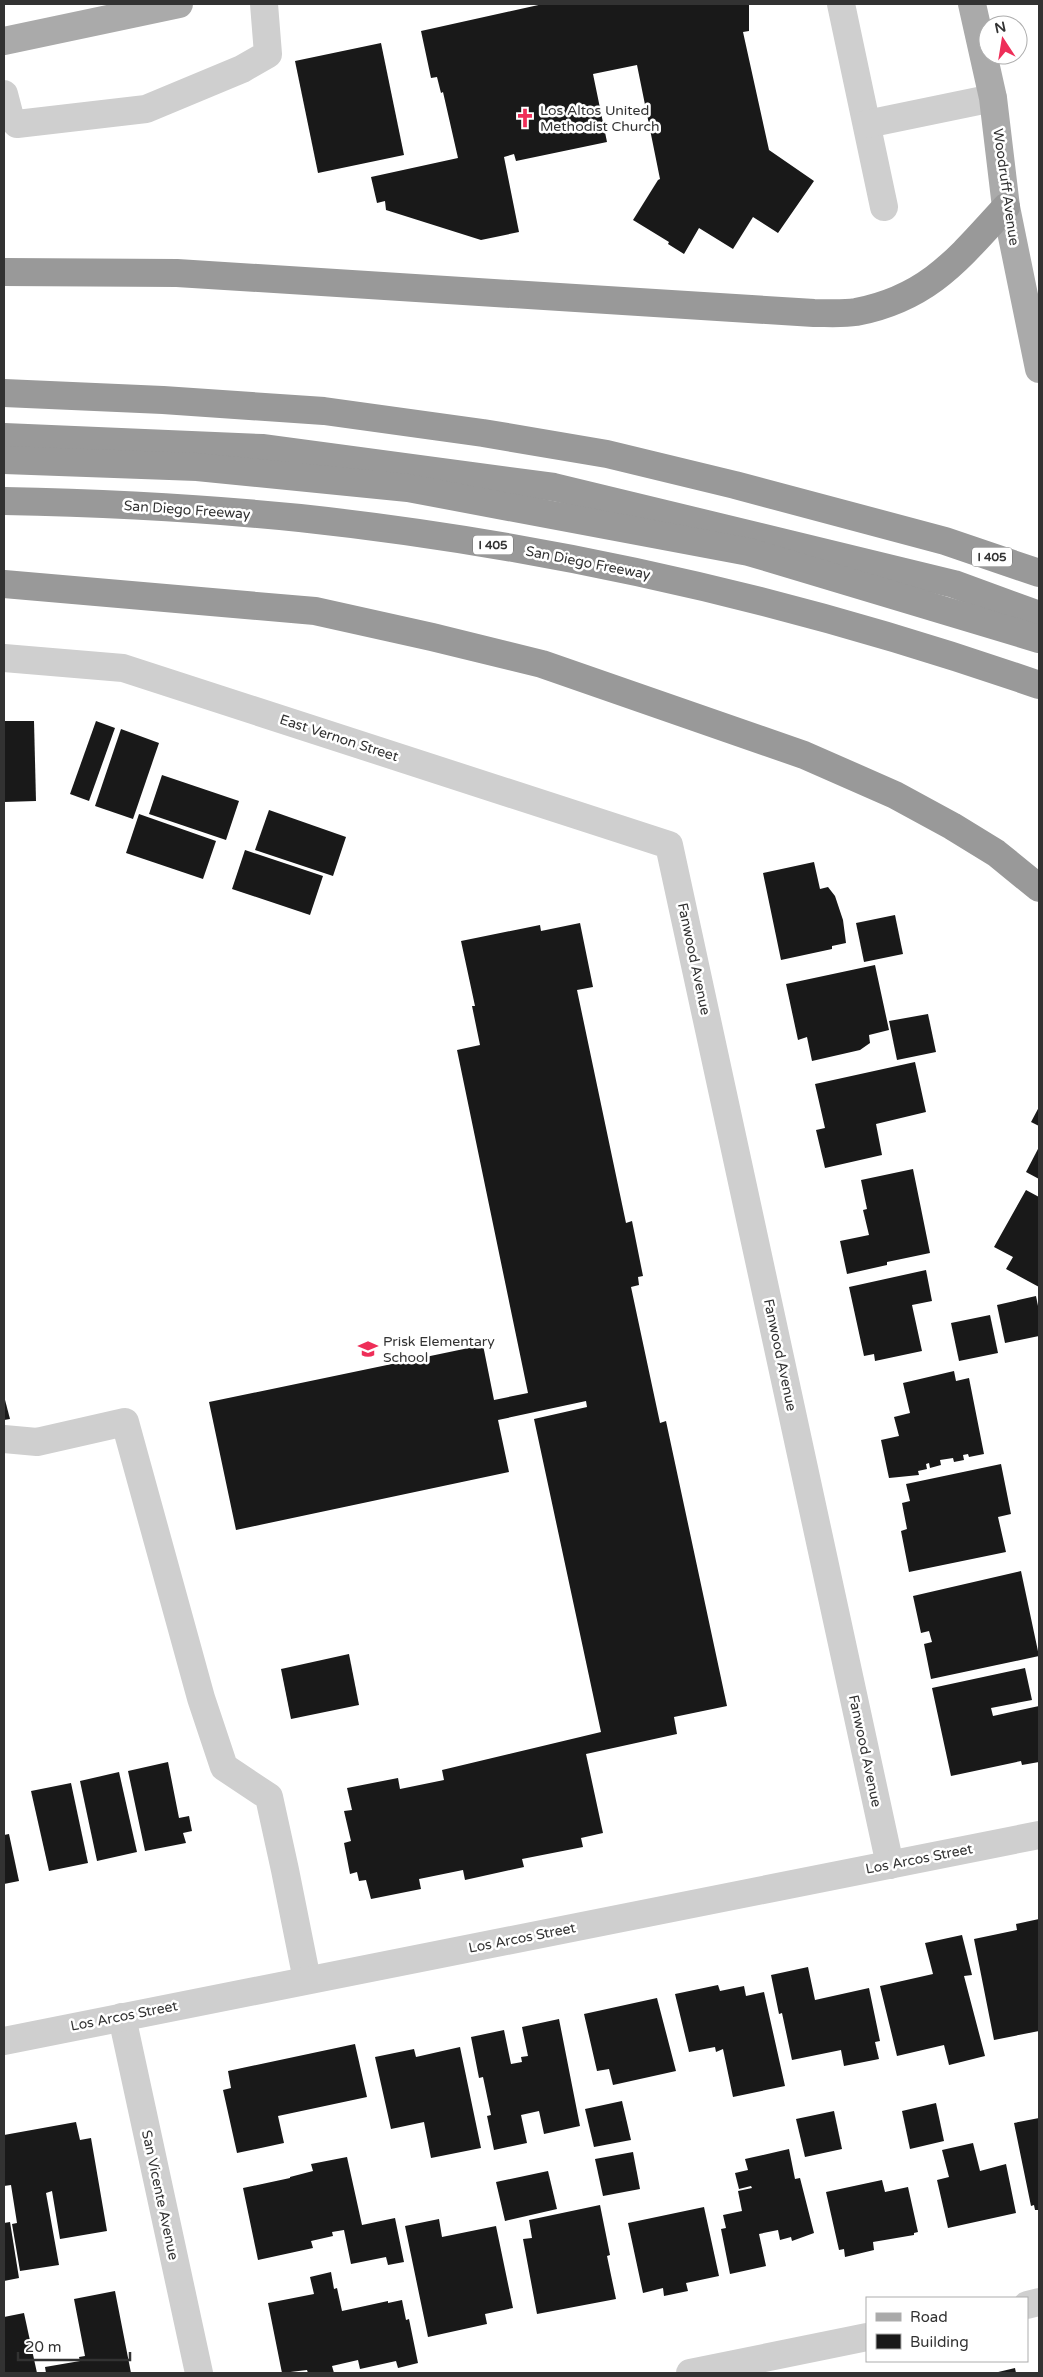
<svg xmlns="http://www.w3.org/2000/svg" width="1043" height="2377" font-family="'Varela Round',sans-serif">
<rect width="100%" height="100%" fill="#fff"/>
<g fill="#191919">
<path d="M543,4H749V31L743,32L769,150L814,181L778,233L753,217L733,249L699,228L684,254L668,244L669,242L633,220L658,180L660,179L637,65L593,74L607,142L516,161L514,154L504,157L519,232L481,240L386,210L385,201L377,203L371,177L458,158L443,92L441,93L437,77L431,78L421,31Z"/>
<path d="M381,43L404,155L318,173L295,61Z"/>
<path d="M4,721H34L36,801L4,802Z"/>
<path d="M96,721L115,728L89,801L70,794Z"/>
<path d="M121,729L159,743L133,819L95,806Z"/>
<path d="M162,775L239,801L226,840L149,814Z"/>
<path d="M269,810L346,837L333,876L255,850Z"/>
<path d="M139,814L216,841L203,879L126,853Z"/>
<path d="M245,850L323,876L310,915L232,889Z"/>
<path d="M814,862L820,889L828,887L835,896L843,920L846,943L832,946V949L781,960L763,873Z"/>
<path d="M895,915L903,954L864,962L856,923Z"/>
<path d="M580,923L593,987L577,990L626,1223L632,1221L643,1276L638,1277L639,1285L631,1287L660,1423L666,1421L727,1706L674,1717L677,1734L586,1754L603,1833L581,1838L583,1847L522,1859L524,1867L465,1880L463,1870L419,1879L421,1889L371,1899L366,1880L359,1881L357,1872L350,1874L344,1843L351,1841L344,1811L352,1810L347,1788L398,1778L400,1789L444,1780L442,1770L601,1732L534,1419L587,1407L586,1401L498,1420L509,1472L236,1530L209,1402L483,1345L494,1400L528,1393L457,1050L480,1045L472,1006H475L461,941L540,925L541,931Z"/>
<path d="M875,965L889,1030L869,1035L870,1043L860,1050L812,1061L807,1037L798,1040L786,984Z"/>
<path d="M928,1014L936,1052L897,1060L889,1021Z"/>
<path d="M915,1062L926,1112L876,1124L882,1155L825,1168L816,1130L825,1128L815,1084Z"/>
<path d="M1039,1107V1126L1031,1122Z"/>
<path d="M1039,1147V1179L1026,1172Z"/>
<path d="M913,1169L930,1253L887,1262V1265L847,1274L840,1241L869,1235L863,1210L867,1209L861,1180Z"/>
<path d="M1026,1190L1039,1197V1287L1006,1269L1013,1257L994,1247Z"/>
<path d="M926,1270L932,1301L912,1305L922,1351L875,1361L874,1354L864,1356L849,1287Z"/>
<path d="M1036,1296L1039,1311V1336L1005,1343L997,1305Z"/>
<path d="M990,1315L998,1353L959,1361L951,1323Z"/>
<path d="M954,1371L956,1381L969,1378L984,1454L969,1457L968,1454L963,1455L964,1460L954,1462L953,1458L940,1460L941,1465L930,1468L929,1463L926,1464L927,1469L918,1471L919,1475L889,1478L881,1440L899,1436L894,1417L910,1413L903,1383Z"/>
<path d="M4,1396L10,1419L4,1420Z"/>
<path d="M1001,1464L1011,1514L998,1517L1006,1552L909,1572L901,1531L907,1529L902,1503L910,1501L906,1484Z"/>
<path d="M1021,1571L1039,1656L931,1679L924,1644L932,1642L929,1631L921,1633L913,1596Z"/>
<path d="M349,1654L359,1705L291,1719L281,1669Z"/>
<path d="M1025,1668L1032,1700L991,1708L993,1716L1039,1706V1762L1022,1765L1021,1761L951,1776L932,1688Z"/>
<path d="M168,1762L179,1818L189,1816L192,1831L183,1833L186,1843L145,1851L128,1771Z"/>
<path d="M119,1772L137,1852L97,1861L80,1781Z"/>
<path d="M71,1783L88,1863L49,1871L31,1791Z"/>
<path d="M9,1834L19,1881L4,1884V1835Z"/>
<path d="M1039,1919V2031L994,2040L974,1939L1017,1930L1016,1924Z"/>
<path d="M962,1935L972,1975L964,1976L985,2056L949,2065L944,2045L897,2056L880,1986L933,1974L925,1943Z"/>
<path d="M808,1967L815,2000L869,1988L880,2041L875,2042L879,2059L844,2066L841,2050L792,2060L782,2013L779,2014L771,1975Z"/>
<path d="M718,1985L720,1991L744,1986L746,1996L764,1992L785,2086L733,2097L723,2049L716,2052L715,2047L689,2052L675,1994Z"/>
<path d="M657,1998L676,2071L613,2085L609,2069L597,2071L584,2014Z"/>
<path d="M559,2019L580,2126L544,2134L539,2111L521,2115L527,2143L494,2150L487,2116L491,2115L483,2077L479,2078L471,2037L504,2030L511,2064L522,2062L521,2057L528,2056L522,2027Z"/>
<path d="M355,2044L367,2097L278,2116L284,2143L237,2153L223,2090L231,2088L228,2071Z"/>
<path d="M460,2047L481,2148L431,2158L424,2122L391,2129L375,2057L414,2049L416,2057Z"/>
<path d="M622,2101L631,2140L594,2147L585,2109Z"/>
<path d="M936,2103L944,2141L910,2149L902,2111Z"/>
<path d="M834,2111L842,2149L805,2157L796,2119Z"/>
<path d="M1039,2118V2210H1035L1034,2205L1031,2206L1014,2123Z"/>
<path d="M76,2122L80,2140L91,2138L107,2231L60,2239L52,2191L46,2193L59,2265L20,2271L12,2224L17,2223L11,2185L4,2186V2135Z"/>
<path d="M973,2143L980,2171L1006,2164L1016,2213L948,2228L937,2180L949,2177L942,2150Z"/>
<path d="M789,2149L795,2179L800,2178L814,2233L792,2241L791,2237L780,2240L778,2230L759,2234L766,2266L730,2274L721,2229L726,2228L723,2215L742,2211L738,2191L752,2188L751,2186L739,2189L735,2173L748,2170L745,2159Z"/>
<path d="M633,2152L640,2189L603,2196L595,2159Z"/>
<path d="M347,2157L362,2225L395,2218L404,2262L388,2265L386,2257L351,2264L344,2230L332,2232L333,2236L311,2241L313,2248L258,2260L243,2188L290,2178V2177L313,2171L311,2164Z"/>
<path d="M548,2171L557,2209L505,2221L496,2182Z"/>
<path d="M882,2180L885,2192L908,2187L918,2232L914,2233V2235L873,2242L874,2250L845,2257L844,2249L839,2250L826,2192Z"/>
<path d="M600,2205L610,2255L607,2256L616,2299L537,2314L523,2239L532,2238L529,2220Z"/>
<path d="M704,2207L719,2276L686,2283L688,2291L664,2296L663,2288L643,2293L628,2223Z"/>
<path d="M439,2219L442,2237L496,2226L513,2308L485,2314L487,2324L428,2337L405,2226Z"/>
<path d="M10,2222L19,2278L4,2281V2223Z"/>
<path d="M331,2272L334,2289L337,2288L342,2311L388,2301V2303L402,2300L406,2320L409,2319L418,2363L398,2368L396,2361L360,2369L358,2360L332,2366L334,2373H308L307,2370L282,2373L268,2303L314,2294L310,2277Z"/>
<path d="M115,2291L131,2373H46L45,2367L80,2361L79,2357L85,2356L74,2299Z"/>
<path d="M24,2313L37,2373H4V2317Z"/>
<path d="M1015,2368L1016,2373H994Z"/>
</g>
<g fill="none" stroke-linecap="round" stroke-linejoin="round">
<g stroke="#cfcfcf" stroke-width="28">
<path d="M841,4L884,207"/>
<path d="M4,94L10,117L17,124L146,109L242,69L268,54L264,4"/>
<path d="M867,124L993,98"/>
<path d="M4,658L123,668L669,845L890,1865"/>
<path d="M4,1439L37,1442L125,1422L201,1698L224,1767L269,1797L285,1870L307,1980"/>
<path d="M122,2017L199,2373"/>
<path d="M4,2041L1039,1835"/>
<path d="M1027,2305L1039,2302"/>
<path d="M690,2373L867,2337"/>
</g>
<g stroke="#aaa" stroke-width="28">
<path d="M972,4L993,98L1006,207L1039,369"/>
<path d="M4,41L179,4"/>
</g>
<g stroke="#999" stroke-width="28">
<path d="M4,272L177,273L814,313C828,313 843,314 856,312C929,298 959,258 1006,207"/>
<path d="M4,393L163,400L324,411L483,433L607,454L735,485L945,541L1039,573"/>
<path d="M4,437L262,448L554,487L954,584L1039,615"/>
<path d="M4,460L197,467L408,488L749,552L1039,639"/>
<path d="M4,501C103,503 202,508 300,518C552,545 800,602 1039,685"/>
<path d="M4,584L315,611L432,637L542,664L804,755L895,795L952,826L996,853L1039,888"/>
</g>
</g>
<defs>
<symbol id="church-bare" viewBox="-9 -9 18 18"><path d="M-1.2-6h2.4v3.5h3.3v2.4h-3.3V6h-2.4V-.1h-3.3v-2.4h3.3Z" fill="#ee2e58" stroke="#fff" stroke-width="2.5" paint-order="stroke"/></symbol>
<symbol id="school-bare" viewBox="-9 -9 18 18"><path d="M0-5L7-2L0 1L-7-2ZM-4 1L0 2.5L4 1V4Q0 6-4 4Z" fill="#ee2e58" stroke="#fff" stroke-width="2.5" paint-order="stroke"/></symbol>
</defs>
<g fill-rule="evenodd">
<use href="#church-bare" x="511" y="104" width="28" height="28"/>
<use href="#school-bare" x="354" y="1335" width="28" height="28"/>
</g>
<g text-anchor="middle" dominant-baseline="central" stroke-width="5" stroke-linejoin="round" paint-order="stroke">
<g fill="#fff" stroke="#707070" stroke-width="1">
<rect x="473" y="535.5" width="40" height="19" rx="4"/>
<rect x="972" y="547.5" width="40" height="19" rx="4"/>
</g>
<g font-size="12" font-weight="bold" fill="#323232">
<text x="493" y="545">I 405</text>
<text x="992" y="557">I 405</text>
</g>
<g font-size="14" fill="#323232" stroke="#fff" text-anchor="start">
<text x="540" y="110">Los Altos United<tspan x="540" dy="16">Methodist Church</tspan></text>
<text x="383" y="1341">Prisk Elementary<tspan x="383" dy="16">School</tspan></text>
</g>
<g font-size="14" fill="#323232" stroke="#fff">
<text transform="translate(1006 187) rotate(82)">Woodruff Avenue</text>
<text transform="translate(187 510) rotate(4)">San Diego Freeway</text>
<text transform="translate(588 563) rotate(11)">San Diego Freeway</text>
<text transform="translate(339 738) rotate(18)">East Vernon Street</text>
<text transform="translate(694 959) rotate(78)">Fanwood Avenue</text>
<text transform="translate(780 1355) rotate(78)">Fanwood Avenue</text>
<text transform="translate(865 1751) rotate(78)">Fanwood Avenue</text>
<text transform="translate(919 1859) rotate(-11)">Los Arcos Street</text>
<text transform="translate(522 1938) rotate(-11)">Los Arcos Street</text>
<text transform="translate(124 2016) rotate(-11)">Los Arcos Street</text>
<text transform="translate(160 2195) rotate(78)">San Vicente Avenue</text>
</g>
</g>
<rect width="1043" height="2377" fill="none" stroke="#323232" stroke-width="10"/>
<rect x="866" y="2297" width="162" height="65" fill="#ffffff" stroke="#adadad"/>
<rect x="876" y="2313" width="25" height="8" fill="#aaaaaa" stroke="#adadad"/>
<text x="910" y="2322" font-size="15" fill="#323232">Road</text>
<rect x="876" y="2334" width="25" height="15" fill="#191919" stroke="#adadad"/>
<text x="910" y="2347" font-size="15" fill="#323232">Building</text>
<g transform="translate(1003 40) rotate(348)"><circle r="24" fill="#ffffff" stroke="#adadad"/>
<path d="M0-4L9 19L0 12L-9 19Z" fill="#ee2e58"/>
<text y="-8" font-size="14" font-weight="bold" text-anchor="middle" fill="#323232">N</text>
</g>
<path d="M18 2352v8h112v-8" fill="none" stroke="#323232" stroke-width="2.5"/>
<text x="25" y="2352" font-size="15" fill="#323232" stroke="#ffffff" stroke-width="4" paint-order="stroke">20 m</text>
</svg>
